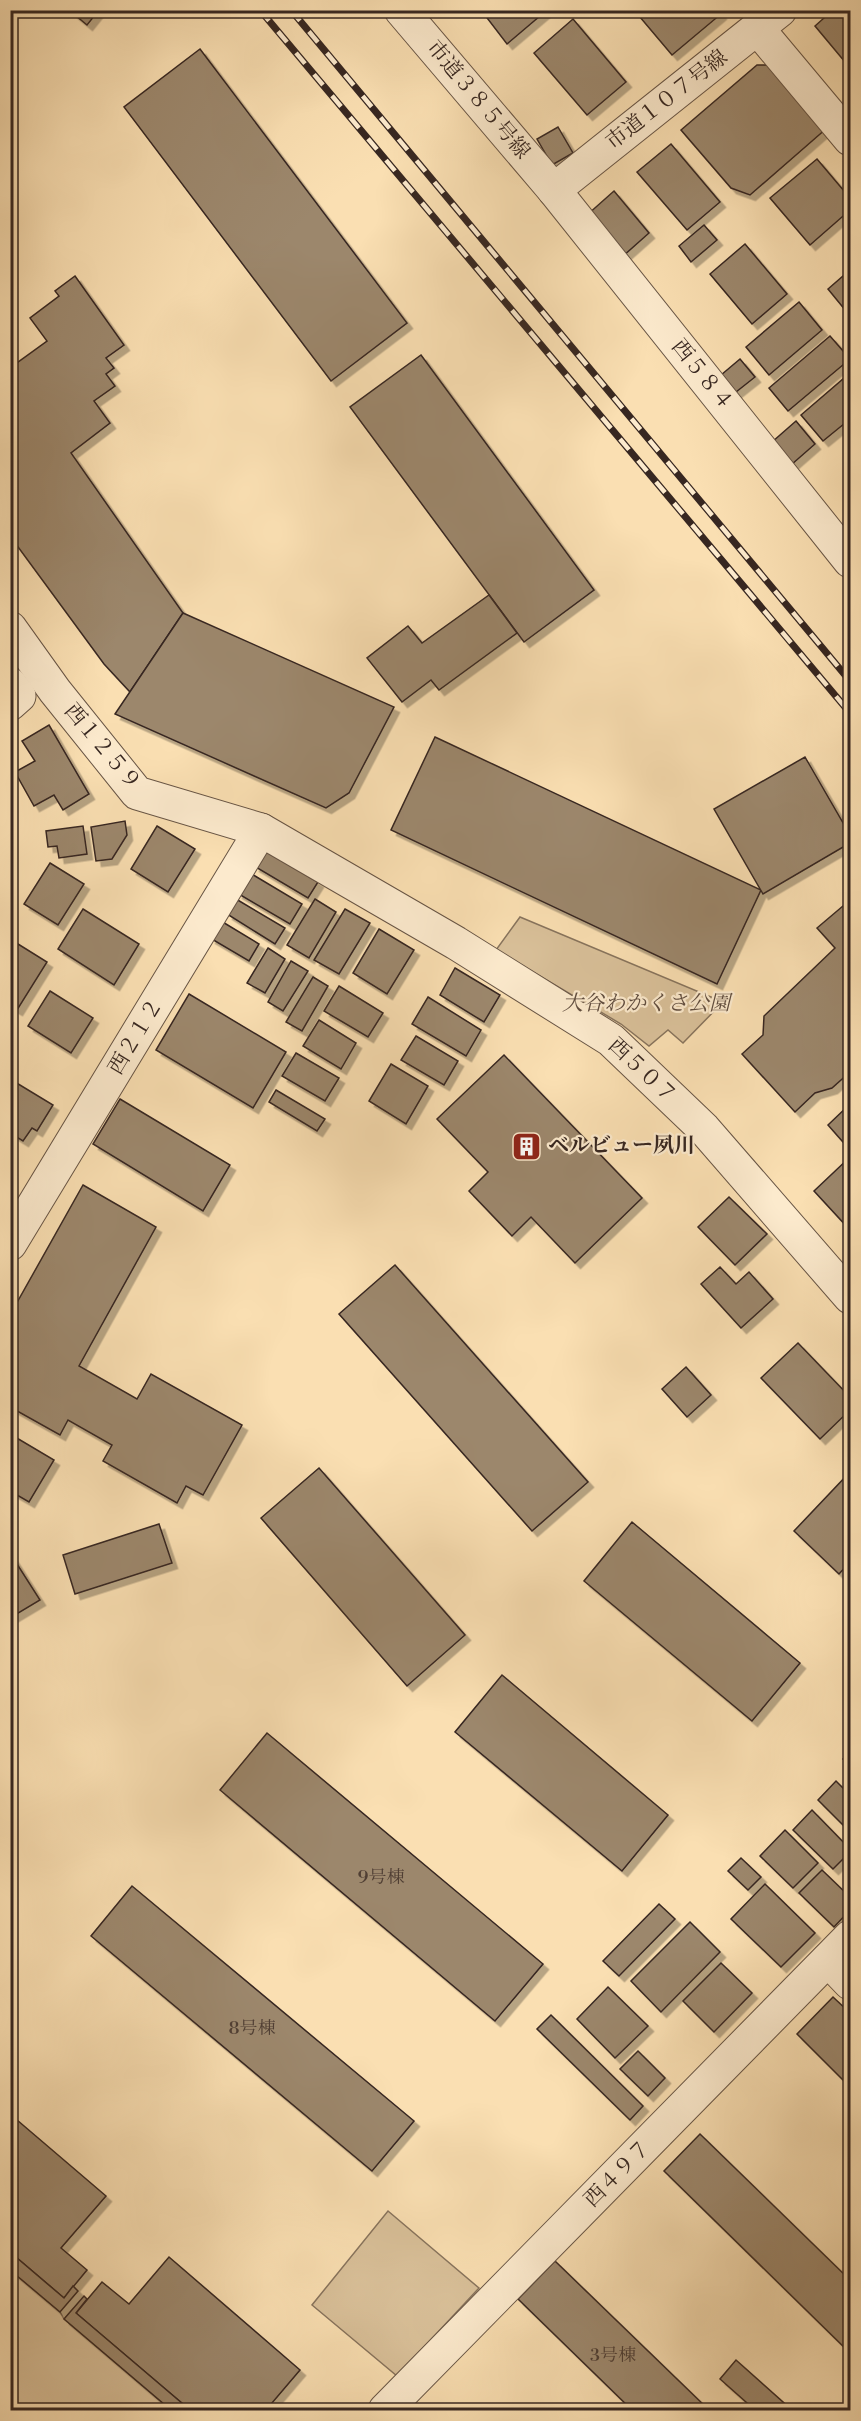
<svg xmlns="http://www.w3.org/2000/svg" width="861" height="2421" font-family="'Libre Bodoni','Noto Serif JP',serif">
<defs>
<filter id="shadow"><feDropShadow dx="5.5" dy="5.5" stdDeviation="0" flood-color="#0004"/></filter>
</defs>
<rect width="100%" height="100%" fill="#fadfb2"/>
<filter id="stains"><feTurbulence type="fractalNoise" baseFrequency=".00333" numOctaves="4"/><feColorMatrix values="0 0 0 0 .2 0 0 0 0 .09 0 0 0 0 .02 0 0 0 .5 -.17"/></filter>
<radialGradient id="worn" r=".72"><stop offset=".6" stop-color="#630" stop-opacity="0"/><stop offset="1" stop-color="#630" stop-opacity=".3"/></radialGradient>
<g fill="#d9c099" stroke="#88745d" stroke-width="1.5">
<path d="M520,917L723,1002L683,1043L668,1030L649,1046L621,1024L496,950Z"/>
<path d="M388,2211L479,2288L397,2376L312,2305Z"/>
<path d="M11,2270L60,2312L64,2319L171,2410H12Z"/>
</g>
<g fill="#9c876c" stroke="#372721" stroke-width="1.5" filter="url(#shadow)">
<path d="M69,10H99L87,25Z"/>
<path d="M481,10H547L507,44Z"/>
<path d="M634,10H718L721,14L672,55Z"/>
<path d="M833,10H850V68L815,26Z"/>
<path d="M573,19L626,82L587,115L534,53Z"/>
<path d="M200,49L407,323L331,381L124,107Z"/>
<path d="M757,65H775L827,128L750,195L731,188L681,130Z"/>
<path d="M558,127L573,153L552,165L537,139Z"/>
<path d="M671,144L720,202L687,230L637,172Z"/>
<path d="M817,159L850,198V210L810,245L770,198Z"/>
<path d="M614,191L649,233L622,257L587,215Z"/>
<path d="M704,225L717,240L691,262L679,246Z"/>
<path d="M745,244L787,294L752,324L710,274Z"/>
<path d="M850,270V316L828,289Z"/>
<path d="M75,276L124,345L106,358L114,368L106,374L115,386L94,401L110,423L71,453L183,613L130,692L104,664L10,536V368L47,341L30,318L59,296L55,291Z"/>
<path d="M799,302L822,330L769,375L746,347Z"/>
<path d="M830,336L850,359L788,411L769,388Z"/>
<path d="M421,355L594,590L524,642L350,407Z"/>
<path d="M740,359L755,377L736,392L721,375Z"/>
<path d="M850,373V419L823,441L801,415Z"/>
<path d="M796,421L815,444L791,465L772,442Z"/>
<path d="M489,595L517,633L439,690L431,680L402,702L367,658L408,626L422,643Z"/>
<path d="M183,613L394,707L349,793L326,808L115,714Z"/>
<path d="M49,725L89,794L63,810L54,795L34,806L15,772L35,761L22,741Z"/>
<path d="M435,737L761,890L717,984L391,830Z"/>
<path d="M805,757L850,835V843L763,894L714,809Z"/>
<path d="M125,821L127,835L112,859L96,861L91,827Z"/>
<path d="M83,826L87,854L59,858L57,846L48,847L46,831Z"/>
<path d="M157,826L195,849L168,892L131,869Z"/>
<path d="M264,850L318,882L308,898L254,866Z"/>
<path d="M50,863L84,884L58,925L24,904Z"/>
<path d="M250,873L302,904L290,924L237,893Z"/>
<path d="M236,899L285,928L275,944L227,914Z"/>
<path d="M315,899L336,912L309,958L287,945Z"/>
<path d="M850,900V1072L832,1088L815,1093L795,1112L742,1054L763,1035L764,1016L835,948L817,928Z"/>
<path d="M83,909L139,944L114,985L58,949Z"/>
<path d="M345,909L370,923L339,974L314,960Z"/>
<path d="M221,921L259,944L249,961L210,938Z"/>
<path d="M379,929L414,950L387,994L353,973Z"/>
<path d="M18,944L47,962L17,1010L10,1006V956Z"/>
<path d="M268,948L285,959L265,993L247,983Z"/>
<path d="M291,961L308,971L283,1011L268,1002Z"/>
<path d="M455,968L500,995L484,1022L440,995Z"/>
<path d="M313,977L328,986L302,1031L286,1022Z"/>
<path d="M339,986L383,1013L368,1037L324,1011Z"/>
<path d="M50,991L93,1018L71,1053L28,1026Z"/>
<path d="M189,994L286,1052L253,1108L156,1050Z"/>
<path d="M428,997L481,1030L466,1056L412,1024Z"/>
<path d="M319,1020L356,1043L341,1069L303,1046Z"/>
<path d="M416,1036L458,1061L444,1085L401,1060Z"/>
<path d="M296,1053L339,1078L325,1101L282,1076Z"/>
<path d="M504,1055L642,1198L575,1263L531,1217L512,1236L469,1191L488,1172L437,1119Z"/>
<path d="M391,1064L428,1086L406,1124L369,1101Z"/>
<path d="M10,1079L53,1105L37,1131L32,1128L23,1141L10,1133L13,1116L10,1115Z"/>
<path d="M276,1090L325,1119L317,1131L269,1102Z"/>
<path d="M120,1099L230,1165L203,1211L93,1144Z"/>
<path d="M850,1104V1150L828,1125Z"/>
<path d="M850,1157V1230L814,1191Z"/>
<path d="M83,1185L156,1227L79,1366L137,1399L151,1374L242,1425L203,1495L186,1486L177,1503L103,1461L112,1445L68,1420L60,1435L10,1407V1315Z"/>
<path d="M729,1197L767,1234L735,1265L698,1227Z"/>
<path d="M395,1265L588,1482L532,1531L339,1314Z"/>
<path d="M720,1267L736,1284L749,1272L773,1299L741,1328L701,1284Z"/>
<path d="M798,1343L850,1397V1410L820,1439L761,1378Z"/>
<path d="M686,1367L711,1395L687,1417L662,1389Z"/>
<path d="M10,1434L54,1460L29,1502L10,1491Z"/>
<path d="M319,1468L465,1635L407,1686L261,1518Z"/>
<path d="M850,1472V1562L839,1574L794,1531Z"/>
<path d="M632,1522L800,1663L752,1721L584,1581Z"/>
<path d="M159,1524L172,1563L75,1594L63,1555Z"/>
<path d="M10,1553L40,1600L10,1618Z"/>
<path d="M502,1675L668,1815L622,1871L455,1732Z"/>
<path d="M267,1733L543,1964L495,2021L220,1790Z"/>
<path d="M850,1752V1766L843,1759Z"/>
<path d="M836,1781L850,1795V1832L818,1800Z"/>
<path d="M812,1810L850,1849V1852L833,1869L793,1830Z"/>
<path d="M785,1830L818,1863L793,1888L760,1856Z"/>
<path d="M741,1858L761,1877L748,1890L728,1871Z"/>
<path d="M822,1870L850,1897V1910L834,1927L799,1893Z"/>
<path d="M765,1884L815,1933L781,1967L731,1919Z"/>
<path d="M132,1886L414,2121L372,2171L91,1936Z"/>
<path d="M659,1904L675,1919L619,1976L603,1961Z"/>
<path d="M690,1922L720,1952L661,2012L631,1981Z"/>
<path d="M721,1963L752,1993L714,2032L683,2001Z"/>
<path d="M608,1987L648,2026L615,2058L577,2019Z"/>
<path d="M833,1997L850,2013V2087L797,2034Z"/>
<path d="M551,2015L643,2106L630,2120L537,2029Z"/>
<path d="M638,2051L665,2078L648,2096L620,2069Z"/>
<path d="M10,2114L106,2196L61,2248L87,2270L64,2298L10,2252Z"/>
<path d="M700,2134L850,2280V2353L664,2171Z"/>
<path d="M10,2252L64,2298L73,2286L78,2291L60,2312L10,2270Z"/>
<path d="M169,2257L300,2370L266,2410H190L76,2313L102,2282L129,2304Z"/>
<path d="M555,2261L709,2410H632L518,2299Z"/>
<path d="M84,2296L87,2299L76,2313L190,2410H171L64,2319Z"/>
<path d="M736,2360L792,2410H755L720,2379Z"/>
</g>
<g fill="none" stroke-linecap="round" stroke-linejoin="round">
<defs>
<g id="minor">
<path d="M401,10L554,190L850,561"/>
<path d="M758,29L850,139"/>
<path d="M554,190L780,10"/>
<path d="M10,628L55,691L137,793L261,830L456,943L611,1040L704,1129L850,1297"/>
<path d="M10,684L19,696L10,704"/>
<path d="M10,1244L261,830"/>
<path d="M828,1960L850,1983"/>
<path d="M385,2410L850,1937"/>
</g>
</defs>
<use href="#minor" stroke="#685545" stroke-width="35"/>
<use href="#minor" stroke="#fceacd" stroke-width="33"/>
<defs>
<g id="rail">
<path d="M260,10L850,713"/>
<path d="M291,10L850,681"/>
</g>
</defs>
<use href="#rail" stroke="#372721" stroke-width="7"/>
<use href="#rail" stroke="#fceacd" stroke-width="4.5" stroke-dasharray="14" stroke-linecap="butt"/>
</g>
<defs>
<symbol id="building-square" viewBox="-11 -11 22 22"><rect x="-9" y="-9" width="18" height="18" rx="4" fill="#8f2418" stroke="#fceacd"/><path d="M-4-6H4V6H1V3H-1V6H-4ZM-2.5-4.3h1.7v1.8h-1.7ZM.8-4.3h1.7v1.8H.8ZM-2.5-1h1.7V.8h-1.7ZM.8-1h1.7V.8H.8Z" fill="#fff"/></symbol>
</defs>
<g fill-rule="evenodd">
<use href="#building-square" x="510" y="1130" width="33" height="33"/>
</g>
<g text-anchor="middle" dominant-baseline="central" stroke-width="4.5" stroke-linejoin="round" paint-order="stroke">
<g font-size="18" fill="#503f34">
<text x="381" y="1877">9号棟</text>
<text x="252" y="2028">8号棟</text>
<text x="613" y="2355">3号棟</text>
</g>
<g font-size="21" fill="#372721" stroke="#fceacd">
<text transform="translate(478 100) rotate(50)">市道３８５号線</text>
<text transform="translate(667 100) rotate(-38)">市道１０７号線</text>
<text transform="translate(702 375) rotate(51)">西５８４</text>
<text transform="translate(102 747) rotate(50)">西１２５９</text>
<text transform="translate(136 1037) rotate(-59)">西２１２</text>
<text transform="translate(642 1071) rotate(43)">西５０７</text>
<text transform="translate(618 2174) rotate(-45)">西４９７</text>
</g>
<g font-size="21" font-style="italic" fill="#604d3f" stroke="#fceacd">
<text x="646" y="1004">大谷わかくさ公園</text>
</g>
<g font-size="21" font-weight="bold" fill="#372721" stroke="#fceacd" text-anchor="start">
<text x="548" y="1146">ベルビュー夙川</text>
</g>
</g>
<rect width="861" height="2421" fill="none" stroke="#fadfb2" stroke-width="36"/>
<rect x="12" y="12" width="837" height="2397" fill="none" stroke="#372721" stroke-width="3"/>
<rect x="18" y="18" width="825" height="2385" fill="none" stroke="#372721" stroke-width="1.5"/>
<rect width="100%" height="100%" filter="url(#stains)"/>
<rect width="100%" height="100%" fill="url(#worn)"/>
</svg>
